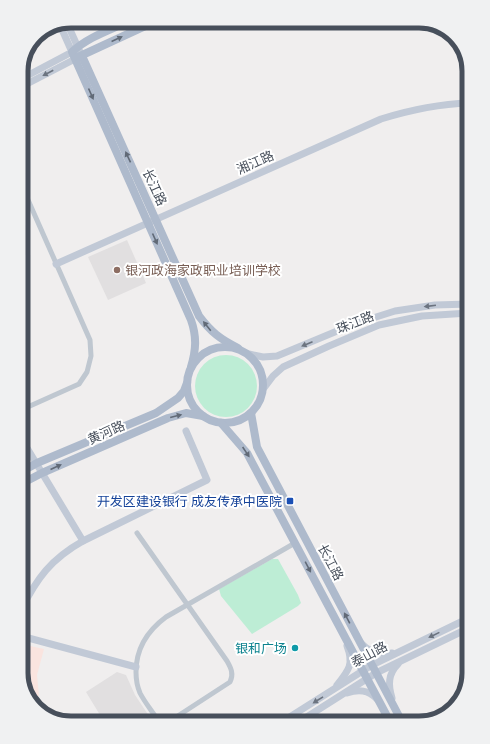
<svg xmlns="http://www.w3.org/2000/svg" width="490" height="744" font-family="'Golos Text','Noto Sans SC',sans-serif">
<rect width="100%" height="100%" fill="#f0eeee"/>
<g fill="#e1dfe0">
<path d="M127,240L146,283L108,300L88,257Z"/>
<path d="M117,672L126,675L135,695L153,722L89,723L100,715L86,692Z"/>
</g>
<path fill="#fae4df" d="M21,644L44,649L37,675L39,696L28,697L21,671Z"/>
<g fill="#bdedd5">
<circle cx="226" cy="386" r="31"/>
<path d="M272,559H278L298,595L301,603L298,606L252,634L221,596L219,589Z"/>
</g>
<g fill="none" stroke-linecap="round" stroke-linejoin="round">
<g stroke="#bfc7d0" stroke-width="5">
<path d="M21,410L79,384L87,372L91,356L90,340L21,184"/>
<path d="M137,533L227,661C231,668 234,674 230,682L170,721"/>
<path d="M159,722C153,712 145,703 140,693C137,686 136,679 136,672C136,648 147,631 166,617L295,543"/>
</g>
<g stroke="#c1c9d6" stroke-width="7">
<path d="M67,23L80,52"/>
<path d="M21,79L72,52L60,25"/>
<path d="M21,87L75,59"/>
<path d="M56,264L381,119C410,110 438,104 469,103"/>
<path d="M249,354L263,357L277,356L354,324L395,311L435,305L469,304"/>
<path d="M264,388L273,376L283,367L329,346L379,325L422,316L469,313"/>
<path d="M21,438L83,541"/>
<path d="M21,610C37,578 51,559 83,541L207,480L186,431"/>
<path d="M21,636L136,667"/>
<path d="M362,644C370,653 380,655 392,653"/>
<path d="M337,685C349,670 354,664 347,646"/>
<path d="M347,693C359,689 368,690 377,699"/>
<path d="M392,698C388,685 388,674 398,664"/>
<path d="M285,720L372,665L469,618"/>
<path d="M302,720L376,673L469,628"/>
</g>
<g stroke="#aebacc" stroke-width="8">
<path d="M129,21C110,30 88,37 72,52L191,320C197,337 196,350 191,367"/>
<path d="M82,56L199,316C211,332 220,339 238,348"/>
<path d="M78,57L156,21"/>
<circle cx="225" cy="385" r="38"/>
<path d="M251,413L257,447L400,718"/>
<path d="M221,423L247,453L388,718"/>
<path d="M21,472L37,463L156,413L178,398L184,391L187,383"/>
<path d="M21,484L42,473L168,418L186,413L203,416"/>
</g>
</g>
<defs><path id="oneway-solid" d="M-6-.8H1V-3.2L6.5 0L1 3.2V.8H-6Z"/></defs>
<g fill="#616a77">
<use href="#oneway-solid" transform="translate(117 39) rotate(-25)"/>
<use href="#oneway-solid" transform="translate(91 94) rotate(66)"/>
<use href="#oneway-solid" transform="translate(128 157) rotate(-115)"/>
<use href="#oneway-solid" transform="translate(155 239) rotate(66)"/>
<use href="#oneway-solid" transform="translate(207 326) rotate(-129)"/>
<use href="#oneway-solid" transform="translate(176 416) rotate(-14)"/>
<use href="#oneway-solid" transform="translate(246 452) rotate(56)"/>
<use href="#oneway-solid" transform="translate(56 467) rotate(-24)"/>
<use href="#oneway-solid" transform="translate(308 567) rotate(62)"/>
<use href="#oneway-solid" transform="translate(347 618) rotate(-118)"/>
</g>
<g fill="#6c7480">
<use href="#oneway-solid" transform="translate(48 73) rotate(152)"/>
<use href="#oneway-solid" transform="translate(430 306) rotate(173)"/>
<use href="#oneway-solid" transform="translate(307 344) rotate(157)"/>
<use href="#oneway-solid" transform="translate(434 635) rotate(154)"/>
<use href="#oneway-solid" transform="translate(318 700) rotate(148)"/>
</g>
<circle fill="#8d6e63" stroke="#fff" stroke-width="1.5" cx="117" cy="270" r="4"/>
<rect fill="#1a4fb4" stroke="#fff" stroke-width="1.5" x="286" y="497" width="8" height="8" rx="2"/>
<circle fill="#0f9aa8" stroke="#fff" stroke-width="1.5" cx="295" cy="648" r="4"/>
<g text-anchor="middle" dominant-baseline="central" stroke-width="4" stroke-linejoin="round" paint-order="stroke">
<g font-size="13" fill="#474f5b" stroke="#fff">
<text transform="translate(255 162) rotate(-24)">湘江路</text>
<text transform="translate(155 187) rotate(65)">长江路</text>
<text transform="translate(355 322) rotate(-21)">珠江路</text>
<text transform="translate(106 432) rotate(-24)">黄河路</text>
<text transform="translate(331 562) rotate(62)">长江路</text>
<text transform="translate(369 654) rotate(-28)">泰山路</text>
</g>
<g font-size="13" fill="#785e54" stroke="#fff" text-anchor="start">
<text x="125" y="270">银河政海家政职业培训学校</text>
</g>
<g font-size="13" fill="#164399" stroke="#fff" text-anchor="end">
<text x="282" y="501">开发区建设银行 成友传承中医院</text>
</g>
<g font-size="13" fill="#0d838f" stroke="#fff" text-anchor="end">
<text x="287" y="648">银和广场</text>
</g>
</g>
<path d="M0 0H490V744H0ZM71 28H419A43 43 0 0 1 462 71V673A43 43 0 0 1 419 716H71A43 43 0 0 1 28 673V71A43 43 0 0 1 71 28Z" fill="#f0f1f2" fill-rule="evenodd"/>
<path fill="none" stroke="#474f5b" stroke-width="5" d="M71 28H419A43 43 0 0 1 462 71V673A43 43 0 0 1 419 716H71A43 43 0 0 1 28 673V71A43 43 0 0 1 71 28Z"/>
</svg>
